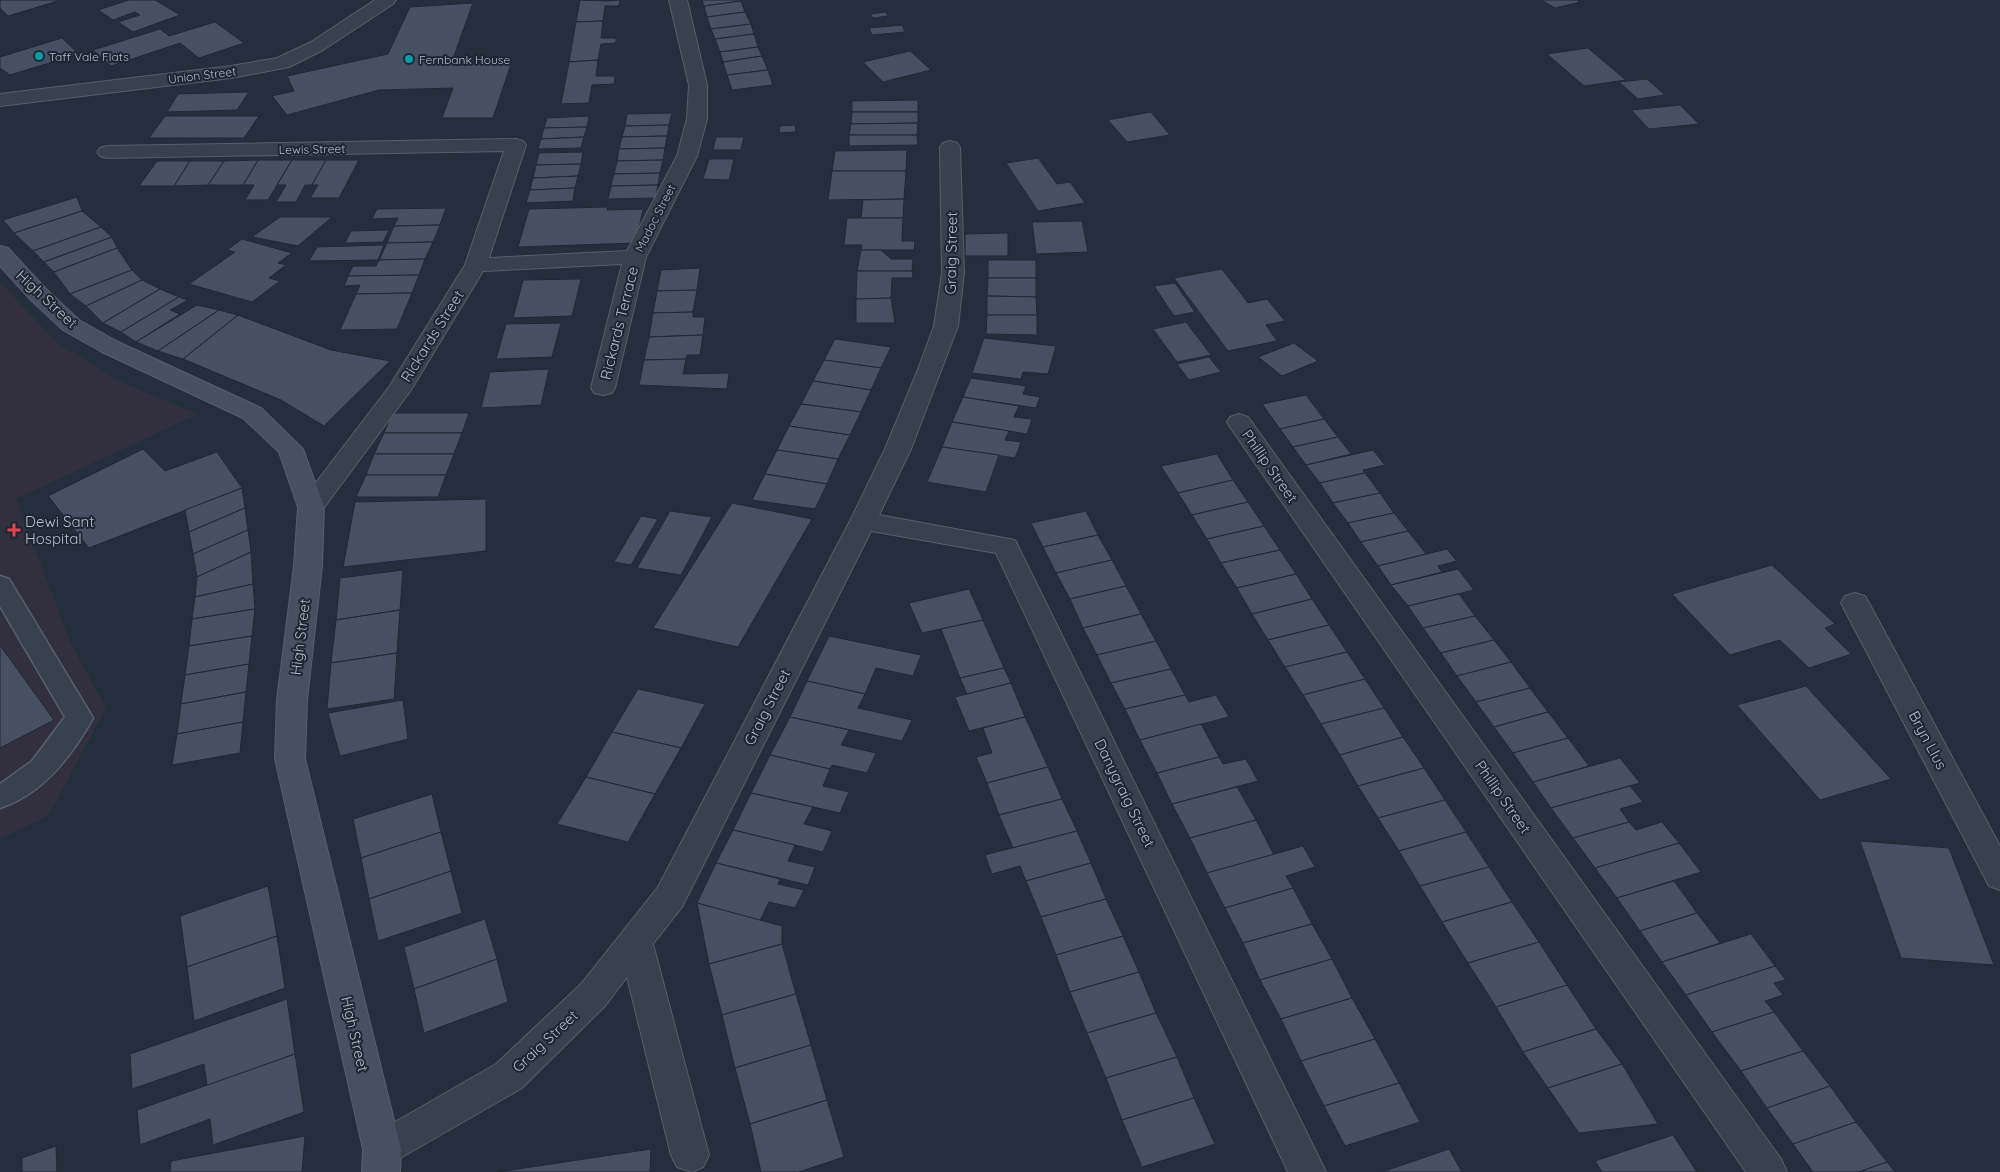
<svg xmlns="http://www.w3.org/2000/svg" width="2000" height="1172" font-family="Quicksand,sans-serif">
<rect width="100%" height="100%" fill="#242f3e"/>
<path fill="#32303f" d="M0,282L57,343L123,383L198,414L16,499L71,644L106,708L48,816L0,839Z"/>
<g fill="#455162" stroke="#1f2835">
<path d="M0,0H61L8,16L0,8Z"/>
<path d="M129,0H155L180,15L133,32L118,22L140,15L135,12L113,20L98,10Z"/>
<path d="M580,0L607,1L620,0L619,6H605L603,21L576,22Z"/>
<path d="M702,0H741V1L704,6Z"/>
<path d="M1541,0H1577L1580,2L1555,8Z"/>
<path d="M741,1L745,12L707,17L704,6Z"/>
<path d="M473,3L451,64H511L493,118H442L453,88L379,90L287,115L272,96L294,91L287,76L388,54L410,7Z"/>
<path d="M745,12L751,24L711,29L707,17Z"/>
<path d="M886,12L888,16L873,18L870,14Z"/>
<path d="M603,21L601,38H616V43L601,44L598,60L569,62L576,22Z"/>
<path d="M215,22L244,43L199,58L180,43L111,66L93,50L160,29L169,36Z"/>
<path d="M751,24L754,34L715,39L711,29Z"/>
<path d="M902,25L905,32L872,35L869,28Z"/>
<path d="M754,34L758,47L720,52L715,39Z"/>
<path d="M62,38L79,54L10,75L0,68V57Z"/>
<path d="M758,47L762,56L723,62L720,52Z"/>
<path d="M1588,48L1626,80L1584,86L1547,54Z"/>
<path d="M910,51L931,70L883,82L863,62Z"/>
<path d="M762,56L768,70L727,75L723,62Z"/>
<path d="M598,60L596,76H615L614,84L592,85L589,103L561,104L569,62Z"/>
<path d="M768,70L773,85L732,90L727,75Z"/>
<path d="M1647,79L1665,95L1638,99L1619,82Z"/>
<path d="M249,92L237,110L167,112L178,94Z"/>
<path d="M918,100V112H852V101Z"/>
<path d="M1680,105L1699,124L1649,129L1631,110Z"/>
<path d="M852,112H918V123L851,124Z"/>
<path d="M1151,112L1170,135L1127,142L1108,120Z"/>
<path d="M672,113L669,125L625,126L627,114Z"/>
<path d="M165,116H259L244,138H149Z"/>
<path d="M589,116L587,127L544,128L547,118Z"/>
<path d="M918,123L917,135H849L851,124Z"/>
<path d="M669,125L667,136L622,137L625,126Z"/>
<path d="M795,125L796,132L779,133L780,126Z"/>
<path d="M587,127L584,137L541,139L544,128Z"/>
<path d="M849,135H917L918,145L849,146Z"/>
<path d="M667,136L665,148L619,149L622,137Z"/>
<path d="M584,137L581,148L538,149L541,139Z"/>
<path d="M716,137H744L741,150H713Z"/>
<path d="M665,148L663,160L617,161L619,149Z"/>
<path d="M907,150L906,171H832L835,151Z"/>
<path d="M583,152L581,164L536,165L539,153Z"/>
<path d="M1038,158L1057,184L1070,182L1085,203L1038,211L1006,163Z"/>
<path d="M709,159H734L729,180L703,179Z"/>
<path d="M258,160H292L268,200H245L254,185H243Z"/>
<path d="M258,160L243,185H208L224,161Z"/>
<path d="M292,160H326L312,185H305L296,202H276L286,185H277Z"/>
<path d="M326,160H359L339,198H310L318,185H312Z"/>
<path d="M663,160L660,173L614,174L617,161Z"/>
<path d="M157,161H190L174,186H139Z"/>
<path d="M190,161H224L208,185L174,186Z"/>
<path d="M581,164L578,176L533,178L536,165Z"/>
<path d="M832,171H906L904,199L828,200Z"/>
<path d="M660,173L658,185L611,186L614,174Z"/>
<path d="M578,176L575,188L530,190L533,178Z"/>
<path d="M658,185L656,198L608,199L611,186Z"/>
<path d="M575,188L573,201L526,203L530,190Z"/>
<path d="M77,197L82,211L14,233L3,220Z"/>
<path d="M904,199L903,218H861L863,200Z"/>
<path d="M608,207L607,210L643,209L636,243L518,247L529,209Z"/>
<path d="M446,208L440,225L394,226L398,218L372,219L377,209Z"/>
<path d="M82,211L101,227L33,251L14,233Z"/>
<path d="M280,217H332L298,246L252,237Z"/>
<path d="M847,218H903L902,241H915L914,250H861L862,245H844Z"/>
<path d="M1082,221L1088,252L1036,254L1032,222Z"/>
<path d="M440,225L433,242L387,243L394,226Z"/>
<path d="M101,227L112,237L44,262L33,251Z"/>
<path d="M389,230L383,242L345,243L351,231Z"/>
<path d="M1008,233V256H965V234Z"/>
<path d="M112,237L117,248L54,272L44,262Z"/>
<path d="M242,239L292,253L278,263L286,265L269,278L280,281L252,302L189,284L235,252L227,250Z"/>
<path d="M433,242L425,259L379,260L387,243Z"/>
<path d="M384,245L378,260L309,261L317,247Z"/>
<path d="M117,248L132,270L70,294L54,272Z"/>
<path d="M861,250H881L891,259H913L912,271H857Z"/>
<path d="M425,259L419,275L348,276L353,266H376L379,260Z"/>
<rect x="988" y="260" width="48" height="18"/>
<path d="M700,268L697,290L657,291L661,270Z"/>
<path d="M1222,269L1248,303L1267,299L1285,321L1266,325L1277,341L1228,351L1174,278Z"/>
<path d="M132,270L142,280L86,306L70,294Z"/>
<path d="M857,271H912L913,278H892L891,298L856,299Z"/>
<path d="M419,275L412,293L356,294L360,285L344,286L348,276Z"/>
<path d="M988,278H1036V297L987,296Z"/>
<path d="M581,279L572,316L513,318L523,280Z"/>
<path d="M142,280L160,289L103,323L86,306Z"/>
<path d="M1175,283L1195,312L1174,316L1154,286Z"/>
<path d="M160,289L179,297L121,332L103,323Z"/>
<path d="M697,290L693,312L653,313L657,291Z"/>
<path d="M412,293L397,329L340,330L356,294Z"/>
<path d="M987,296L1036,297L1037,315H987Z"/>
<path d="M179,297L188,300L170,310L180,314L136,342L121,332Z"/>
<path d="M891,298L895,323H856V299Z"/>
<path d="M197,305L219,310L158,351L136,342Z"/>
<path d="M219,310L238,315L183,359L158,351Z"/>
<path d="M693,312V317H705L703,335L649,337L653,313Z"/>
<path d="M238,315L331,350L390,361L324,426L281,400L183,359Z"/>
<path d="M987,315H1037V335L986,334Z"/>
<path d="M1186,322L1211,355L1177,362L1153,329Z"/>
<path d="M561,323L552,357L496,359L506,324Z"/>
<path d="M703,335L700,355H687L686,359L644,360L649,337Z"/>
<path d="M984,338L1056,346L1048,374L1023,372L1021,379L972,373Z"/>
<path d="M835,339L891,347L881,368L824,360Z"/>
<path d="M1294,343L1318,361L1282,376L1258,357Z"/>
<path d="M1209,357L1221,372L1189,380L1177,364Z"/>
<path d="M686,359L683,374L729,373L727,389L639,385L644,360Z"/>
<path d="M824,360L881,368L871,390L813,381Z"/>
<path d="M549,369L541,405L481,408L490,372Z"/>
<path d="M971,378L1026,386L1023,394L1040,397L1036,408L963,397Z"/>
<path d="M813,381L871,390L861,412L801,404Z"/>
<path d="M1306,395L1324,419L1280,429L1262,404Z"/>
<path d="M963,397L1019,406L1014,417L1032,419L1027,434L952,422Z"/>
<path d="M801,404L861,412L850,435L789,426Z"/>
<path d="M392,413H469L462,433H384Z"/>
<path d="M1324,419L1338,437L1293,447L1280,429Z"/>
<path d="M952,422L1009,431L1005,440L1021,442L1015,458L942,447Z"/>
<path d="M789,426L850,435L838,459L777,450Z"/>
<path d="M384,433H462L454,454H374Z"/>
<path d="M1338,437L1351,454L1306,465L1293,447Z"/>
<path d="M942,447L999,455L986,492L927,482Z"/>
<path d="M143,449L165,471L217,452L242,488L89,548L48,496Z"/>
<path d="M777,450L838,459L827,484L765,474Z"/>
<path d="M1373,450L1385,465L1363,470L1365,473L1320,483L1306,465Z"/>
<path d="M374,454H454L446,475H366Z"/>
<path d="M1217,454L1233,480L1178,493L1161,466Z"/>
<path d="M1365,473L1380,493L1333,503L1320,483Z"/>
<path d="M765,474L827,484L815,509L752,500Z"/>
<path d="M366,475H446L438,497H356Z"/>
<path d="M1233,480L1248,502L1192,515L1178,493Z"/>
<path d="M242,488L245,508L189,532L185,510Z"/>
<path d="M1380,493L1394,513L1348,523L1333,503Z"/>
<path d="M486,499V551L343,567L355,502Z"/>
<path d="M1248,502L1264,526L1207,539L1192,515Z"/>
<path d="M732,503L812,519L738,647L653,628Z"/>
<path d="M245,508L248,530L193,554L189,532Z"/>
<path d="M670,511L712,517L681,575L637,568Z"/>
<path d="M1086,511L1098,535L1043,547L1031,523Z"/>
<path d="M1394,513L1408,531L1361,542L1348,523Z"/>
<path d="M641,516L658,519L631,565L614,562Z"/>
<path d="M1264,526L1280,550L1221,563L1207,539Z"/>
<path d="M248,530L251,552L197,577L193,554Z"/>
<path d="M1408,531L1426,554L1378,566L1361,542Z"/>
<path d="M1098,535L1112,560L1056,573L1043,547Z"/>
<path d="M1447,549L1457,561L1438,566L1442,572L1391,585L1378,566Z"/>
<path d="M1280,550L1296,574L1237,588L1221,563Z"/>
<path d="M251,552L253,584L195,597L197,577Z"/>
<path d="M1112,560L1126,586L1070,599L1056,573Z"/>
<path d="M1772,565L1835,624L1825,628L1851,654L1809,668L1780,640L1730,655L1672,594Z"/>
<path d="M1458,569L1474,590L1408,606L1391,585Z"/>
<path d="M403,570L400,610L336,620L340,578Z"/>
<path d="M1296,574L1312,599L1252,614L1237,588Z"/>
<path d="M253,584L255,609L192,619L195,597Z"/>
<path d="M1126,586L1141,614L1083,628L1070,599Z"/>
<path d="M969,589L983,620L922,633L909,603Z"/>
<path d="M1459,594L1475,616L1423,628L1408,606Z"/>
<path d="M1312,599L1329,625L1268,640L1252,614Z"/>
<path d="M255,609L252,636L189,646L192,619Z"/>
<path d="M400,610L397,653L331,663L336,620Z"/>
<path d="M1141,614L1156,641L1097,655L1083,628Z"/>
<path d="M1475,616L1494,640L1441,653L1423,628Z"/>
<path d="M983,620L1004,668L960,678L941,629Z"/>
<path d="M1329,625L1347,652L1285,667L1268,640Z"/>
<path d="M252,636L249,664L185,675L189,646Z"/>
<path d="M829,636L921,655L913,676L876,668L865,694L807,681Z"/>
<path d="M1494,640L1511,662L1457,676L1441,653Z"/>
<path d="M1156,641L1171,669L1111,683L1097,655Z"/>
<path d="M0,645L54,720L0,748Z"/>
<path d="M1347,652L1365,679L1303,695L1285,667Z"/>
<path d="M397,653L394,699L327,709L331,663Z"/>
<path d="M1511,662L1530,688L1476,702L1457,676Z"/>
<path d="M249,664L246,692L181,704L185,675Z"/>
<path d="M1004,668L1011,683L967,694L960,678Z"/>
<path d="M1171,669L1185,695L1125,709L1111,683Z"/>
<path d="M1365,679L1384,708L1321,724L1303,695Z"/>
<path d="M807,681L865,694L858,708L912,720L902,741L790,717Z"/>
<path d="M1011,683L1025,717L969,731L955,697Z"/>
<path d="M1806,686L1891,779L1820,800L1737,705Z"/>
<path d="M1530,688L1548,712L1494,727L1476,702Z"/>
<path d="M638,689L705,704L681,748L612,732Z"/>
<path d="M246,692L243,722L177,734L181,704Z"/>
<path d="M1185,695L1189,702L1216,695L1229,717L1140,740L1125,709Z"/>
<path d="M403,700L408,739L340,756L328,713Z"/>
<path d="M1384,708L1403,737L1340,755L1321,724Z"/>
<path d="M1548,712L1568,738L1513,753L1494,727Z"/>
<path d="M790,717L849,730L841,745L876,753L867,773L832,765L830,769L770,755Z"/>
<path d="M1025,717L1048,767L987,783L976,757L992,753L983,728Z"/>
<path d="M243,722L240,753L172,765L177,734Z"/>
<path d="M1201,724L1219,757L1157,773L1140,740Z"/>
<path d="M612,732L681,748L655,794L586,777Z"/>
<path d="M1403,737L1424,768L1358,786L1340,755Z"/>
<path d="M1568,738L1589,766L1533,782L1513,753Z"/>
<path d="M770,755L830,769L823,786L849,792L840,813L751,793Z"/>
<path d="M1219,757L1223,764L1246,759L1258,781L1172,804L1157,773Z"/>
<path d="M1620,758L1640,783L1551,808L1533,782Z"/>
<path d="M1048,767L1062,799L999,815L987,783Z"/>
<path d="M1424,768L1445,800L1378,818L1358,786Z"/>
<path d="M586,777L655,794L628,842L557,824Z"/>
<path d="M1630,786L1643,802L1620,809L1629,822L1573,838L1551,808Z"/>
<path d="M1237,787L1256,820L1190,838L1172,804Z"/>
<path d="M751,793L813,807L804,824L832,831L823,852L733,830Z"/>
<path d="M432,794L441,832L361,858L353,819Z"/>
<path d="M1062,799L1077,831L1013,848L999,815Z"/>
<path d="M1445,800L1466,832L1399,851L1378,818Z"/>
<path d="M1256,820L1274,855L1207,873L1190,838Z"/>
<path d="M1629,822L1636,830L1662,822L1679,843L1595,868L1573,838Z"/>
<path d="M733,830L795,845L788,861L815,867L808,885L716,863Z"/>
<path d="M1077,831L1091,863L1026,881L1020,866L992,874L985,855Z"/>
<path d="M441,832L451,871L369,899L361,858Z"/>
<path d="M1466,832L1489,867L1420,886L1399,851Z"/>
<path d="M1860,841L1949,848L1994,965L1901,958Z"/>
<path d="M1679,843L1701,872L1617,898L1595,868Z"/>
<path d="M1303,846L1315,867L1286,876L1293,888L1225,908L1207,873Z"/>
<path d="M716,863L780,879L778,884L804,890L795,908L769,902L760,921L697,903Z"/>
<path d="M1091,863L1106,899L1041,917L1026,881Z"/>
<path d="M1489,867L1512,902L1442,922L1420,886Z"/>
<path d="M451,871L462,913L378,941L369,899Z"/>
<path d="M1674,881L1697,913L1640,931L1617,898Z"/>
<path d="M268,886L277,936L187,967L180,916Z"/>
<path d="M1293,888L1312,924L1243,943L1225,908Z"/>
<path d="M1106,899L1123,936L1056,955L1041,917Z"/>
<path d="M1512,902L1539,942L1468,963L1442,922Z"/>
<path d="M697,903L782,926V944L709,964Z"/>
<path d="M1697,913L1720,943L1662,962L1640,931Z"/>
<path d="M485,919L497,959L414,989L404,947Z"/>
<path d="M1312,924L1332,959L1260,980L1243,943Z"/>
<path d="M1751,934L1775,966L1686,995L1662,962Z"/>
<path d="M277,936L285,988L194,1021L187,967Z"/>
<path d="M1123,936L1139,972L1070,992L1056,955Z"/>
<path d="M1539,942L1567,985L1496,1007L1468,963Z"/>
<path d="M782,944L796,994L722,1015L709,964Z"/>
<path d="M497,959L508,1002L424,1033L414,989Z"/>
<path d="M1332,959L1352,998L1281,1019L1260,980Z"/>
<path d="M1775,966L1786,980L1774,983L1783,995L1765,1001L1774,1012L1712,1032L1686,995Z"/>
<path d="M1139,972L1156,1013L1087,1033L1070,992Z"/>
<path d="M1567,985L1596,1029L1523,1052L1496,1007Z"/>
<path d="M796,994L811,1045L735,1068L722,1015Z"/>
<path d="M1352,998L1375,1039L1301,1061L1281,1019Z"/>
<path d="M287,999L295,1054L207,1086L204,1064L132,1089L130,1054Z"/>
<path d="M1774,1012L1803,1051L1741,1071L1712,1032Z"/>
<path d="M1156,1013L1177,1057L1106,1078L1087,1033Z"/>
<path d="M1596,1029L1622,1064L1548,1088L1523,1052Z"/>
<path d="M1375,1039L1399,1083L1324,1106L1301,1061Z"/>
<path d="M811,1045L827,1100L750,1124L735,1068Z"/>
<path d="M1803,1051L1830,1086L1767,1108L1741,1071Z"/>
<path d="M295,1054L304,1112L213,1145L210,1119L140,1145L137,1110Z"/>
<path d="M1177,1057L1194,1098L1122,1120L1106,1078Z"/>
<path d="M1622,1064L1658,1124L1579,1133L1548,1088Z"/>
<path d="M1399,1083L1420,1122L1345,1146L1324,1106Z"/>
<path d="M1830,1086L1856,1122L1793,1144L1767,1108Z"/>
<path d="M1194,1098L1215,1144L1142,1167L1122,1120Z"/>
<path d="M827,1100L844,1157L799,1172H761L750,1124Z"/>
<path d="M1856,1122L1887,1162L1859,1172H1813L1793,1144Z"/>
<path d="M1673,1135L1697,1172H1602L1595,1161Z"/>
<path d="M305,1136L302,1172H170L171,1161Z"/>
<path d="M56,1146L57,1172H22V1158Z"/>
<path d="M651,1149L650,1172H498Z"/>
<path d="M1449,1149L1462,1172H1382Z"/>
<path d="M1887,1162L1895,1172H1859Z"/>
</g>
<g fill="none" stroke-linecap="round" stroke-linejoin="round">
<defs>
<path id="lane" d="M0,576L9,579L93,718C72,756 43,794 0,808V784L32,761L65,717L0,606Z"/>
<g id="street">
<path d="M375,0H396L393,4L323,50L289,67L231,78L0,106V94L231,66L277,58L311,42Z"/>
<path d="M669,0H687L707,85V119L697,156L646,257L615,388L612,393L603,395L594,393L591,388L622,264L483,271L411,390L320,513L311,516L302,513L298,507L302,501L389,387L465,265L504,151L107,158L100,156L97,152L100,148L107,146L516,139L523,141L526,145L489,258L627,251L677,156L687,119L689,85Z"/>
<path d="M950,141L957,143L960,147L964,273L958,326L911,449L879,515L1015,540L1326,1172H1288L996,553L871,531L682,907L653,944L709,1155L703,1167L692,1172L677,1167L671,1155L627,977L605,1006L522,1088L395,1161L382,1166L369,1161L363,1149L369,1137L496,1064L581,984L658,887L850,521L885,449L917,372L934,326L942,273L940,147L943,143Z"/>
<path d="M1239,414L1248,417L1781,1159L1787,1172H1746L1230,427L1227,422L1230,417Z"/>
<path d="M1855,593L1865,596L1869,603L2000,846V890L1989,886L1841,603L1845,596Z"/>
</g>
<path id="secondary" d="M0,246L8,248L46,289L79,320L118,342L261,408L303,449L324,507L322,566L307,700L305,759L401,1149L400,1172H362L363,1149L275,759L277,700L294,566L298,507L279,452L243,418L102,352L63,330L30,299L0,266Z"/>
</defs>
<use href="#lane" stroke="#565f6c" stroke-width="3"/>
<use href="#street" stroke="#565f6c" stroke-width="2"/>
<use href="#secondary" stroke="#565f6c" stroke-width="2"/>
<use href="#lane" fill="#38414e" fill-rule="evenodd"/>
<use href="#street" fill="#38414e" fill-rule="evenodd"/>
<use href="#secondary" fill="#465061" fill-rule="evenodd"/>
</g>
<g fill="#0f9aa8" stroke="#1d2633" stroke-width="2">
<circle cx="39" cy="56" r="5"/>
<circle cx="409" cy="59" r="5"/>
</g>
<path fill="#e0444e" stroke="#1d2633" stroke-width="2" d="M11.5 522.5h5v5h5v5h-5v5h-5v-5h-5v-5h5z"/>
<g text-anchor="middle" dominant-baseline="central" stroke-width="4" stroke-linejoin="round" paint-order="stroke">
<g font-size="12" fill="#b4bcc9" stroke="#1d2633" text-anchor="start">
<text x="49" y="56">Taff Vale Flats</text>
<text x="419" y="59">Fernbank House</text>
</g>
<g font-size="12" fill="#b4bcc9" stroke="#1d2633">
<text transform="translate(202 75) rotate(-7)">Union Street</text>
<text transform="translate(312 149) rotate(-1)">Lewis Street</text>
<text transform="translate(655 218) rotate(-63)">Madoc Street</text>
</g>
<g font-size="15" fill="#b4bcc9" stroke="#1d2633">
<text transform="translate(951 253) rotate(-89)">Graig Street</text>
<text transform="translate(47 299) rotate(43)">High Street</text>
<text transform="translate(619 323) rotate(-76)">Rickards Terrace</text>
<text transform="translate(432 336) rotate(-58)">Rickards Street</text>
<text transform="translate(1270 466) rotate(55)">Phillip Street</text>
<text transform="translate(300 637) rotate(-83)">High Street</text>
<text transform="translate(767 707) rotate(-63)">Graig Street</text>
<text transform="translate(1928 740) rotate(62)">Bryn Llus</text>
<text transform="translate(1125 793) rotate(64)">Danygraig Street</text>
<text transform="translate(1503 797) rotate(55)">Phillip Street</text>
<text transform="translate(355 1034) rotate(77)">High Street</text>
<text transform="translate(545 1041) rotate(-43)">Graig Street</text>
</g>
<g font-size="15" fill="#b4bcc9" stroke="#1d2633" text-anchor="start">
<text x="25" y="521">Dewi Sant<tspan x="25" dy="17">Hospital</tspan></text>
</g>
</g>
</svg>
